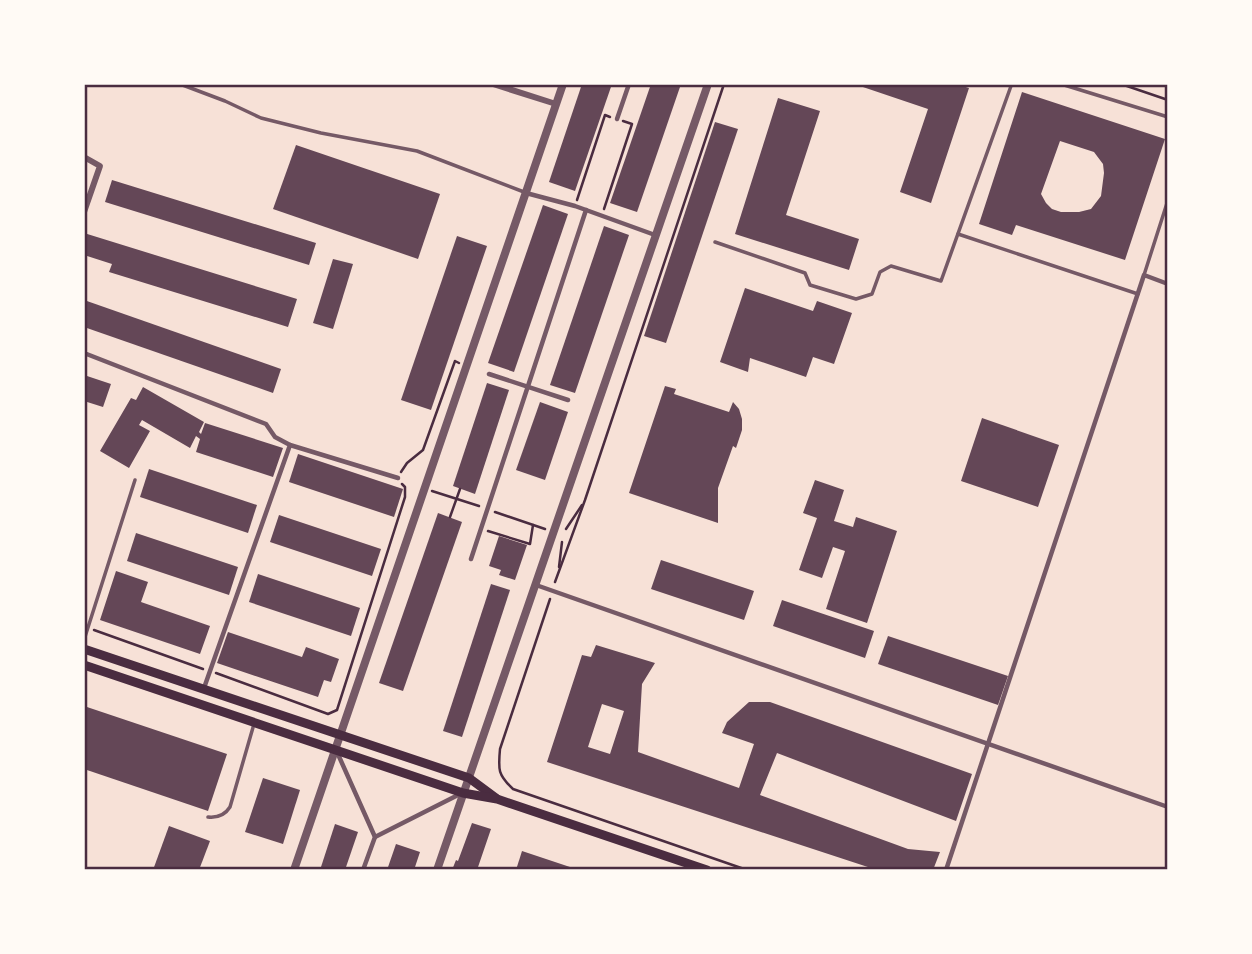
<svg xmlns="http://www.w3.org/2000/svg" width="1252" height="954" font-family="Barlow,sans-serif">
<rect width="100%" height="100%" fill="#f7e1d7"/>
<g fill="#644757" fill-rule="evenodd">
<path d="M582,84H612L575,191L549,182Z"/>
<path d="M651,84H681L637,212L610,203Z"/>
<path d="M854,84H956L969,88L931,203L900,192L928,109Z"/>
<path d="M1022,92L1165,139L1125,260L1016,225L1012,235L979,224ZM1060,141L1094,152L1103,164L1104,173L1101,196L1091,209L1079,212H1061L1052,209L1046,203L1041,194Z"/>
<path d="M778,98L820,111L786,215L859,239L849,270L735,234Z"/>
<path d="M715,122L738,129L666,343L644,336Z"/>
<path d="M296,145L440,194L418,259L273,209Z"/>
<path d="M112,180L316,243L309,265L105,202Z"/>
<path d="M543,205L568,214L514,372L488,363Z"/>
<path d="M604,226L629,235L575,393L550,385Z"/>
<path d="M84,233L297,299L288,327L109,272L112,264L84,255Z"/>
<path d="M457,236L487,246L431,410L401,400Z"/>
<path d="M333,259L353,264L333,329L313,323Z"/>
<path d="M745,288L813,311L817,301L852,313L834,364L813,357L806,377L750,358L748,372L720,362Z"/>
<path d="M84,300L281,369L273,393L84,327Z"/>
<path d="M84,375L111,384L103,407L84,401Z"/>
<path d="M487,383L509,390L475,494L453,486Z"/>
<path d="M665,386L676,389L674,394L729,412L733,402L739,409L742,419V430L736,448L733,446L718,488V523L629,493Z"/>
<path d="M143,387L204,422L199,432L201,434L205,423L283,448L273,477L196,452L200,439L196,436L190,448L142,420L139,425L150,431L129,468L100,451L131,398L136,400Z"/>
<path d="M540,402L568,412L545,480L516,470Z"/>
<path d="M982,418L1059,445L1038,507L961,481Z"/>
<path d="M298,454L403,489L394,517L289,482Z"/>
<path d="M149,469L257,505L248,533L140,497Z"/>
<path d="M815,480L844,490L834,521L853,527L856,517L897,531L867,623L826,609L845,551L833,547L822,578L799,570L817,518L803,513Z"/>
<path d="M438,513L462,522L403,691L379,683Z"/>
<path d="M279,515L381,549L372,576L270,542Z"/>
<path d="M136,533L238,567L229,595L127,561Z"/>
<path d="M499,536L527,545L515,580L499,575L501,570L489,566Z"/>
<path d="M661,560L754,591L744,620L651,589Z"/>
<path d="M116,571L148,582L141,602L210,626L200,654L100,620Z"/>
<path d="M258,574L360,608L351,636L249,602Z"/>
<path d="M491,584L510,590L462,737L443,731Z"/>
<path d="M782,600L874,631L865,658L773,626Z"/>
<path d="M228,632L302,657L306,647L339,659L331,682L324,680L318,697L217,663Z"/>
<path d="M888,636L1008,676L998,705L878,664Z"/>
<path d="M596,645L655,663L642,684L638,752L739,788L754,744L722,733L727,722L749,702H770L972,774L956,821L777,753L760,795L908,849L940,852L933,870H877L547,762L582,655L591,657ZM602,704L624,711L610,754L588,747Z"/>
<path d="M84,706L227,754L208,811L84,769Z"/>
<path d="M263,778L300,790L283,844L245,832Z"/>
<path d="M472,823L491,829L477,870H452L456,860L458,861Z"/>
<path d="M335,824L358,832L345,870H320Z"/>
<path d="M169,826L210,841L199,870H153Z"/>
<path d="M396,844L420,852L414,870H387Z"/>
<path d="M522,851L579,870H516Z"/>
</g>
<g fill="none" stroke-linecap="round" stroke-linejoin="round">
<g stroke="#4a2c40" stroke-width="2.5">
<path d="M1121,84L1168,100"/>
<path d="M577,200L605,115L610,117"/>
<path d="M604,209L632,124L623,121"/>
<path d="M401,472L407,463L423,450L455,361L459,363"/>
<path d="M432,491L479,506"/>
<path d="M495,512L545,529"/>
<path d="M450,517L460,489"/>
<path d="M566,529L582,505"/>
<path d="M488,531L530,544L533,525"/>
<path d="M559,567L562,542"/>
<path d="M555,582L585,500L724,84"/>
<path d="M550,599L500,749C498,770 498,775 513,789L747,870"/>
<path d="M94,630L203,669"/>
<path d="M216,673L328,714L337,710L405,497V487L402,484"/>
</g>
<g stroke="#755966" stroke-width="3.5">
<path d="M180,84L225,101L261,118L321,133L417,151L524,192"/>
<path d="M1061,84L1168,117"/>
<path d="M958,234L1138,294"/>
<path d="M715,242L805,273L810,285L856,299L872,294L880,272L891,266L941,281L1011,86L1006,84"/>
<path d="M1144,275L1168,200"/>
<path d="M84,640L135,480"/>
<path d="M208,817C218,818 225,815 230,807L254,724"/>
</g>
<g stroke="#755966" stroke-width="4.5">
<path d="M617,119L629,84"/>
<path d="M526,193L575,206L655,235"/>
<path d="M84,353L266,424L275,437L290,445L204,688"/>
<path d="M489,374L568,400"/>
<path d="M290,445L398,478"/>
<path d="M471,559L586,210"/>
<path d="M536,585L1168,807"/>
<path d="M337,752L375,837L363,870"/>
<path d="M375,837L462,793"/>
<path d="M946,870L1144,275L1168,284"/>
</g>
<g stroke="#755966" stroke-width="6">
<path d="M493,84L556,104"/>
<path d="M84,157L100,166L84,212"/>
</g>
<g stroke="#755966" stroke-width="8">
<path d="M294,870L563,84"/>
<path d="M437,870L708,84"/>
</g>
<g stroke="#4a2c40" stroke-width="9">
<path d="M84,649L469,778L496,798"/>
<path d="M84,665L463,793L497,799L707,870"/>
</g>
</g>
<rect width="1252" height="954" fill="none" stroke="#fffaf5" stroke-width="172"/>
<rect x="86" y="86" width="1080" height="782" fill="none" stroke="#4a2c40" stroke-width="2.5"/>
</svg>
